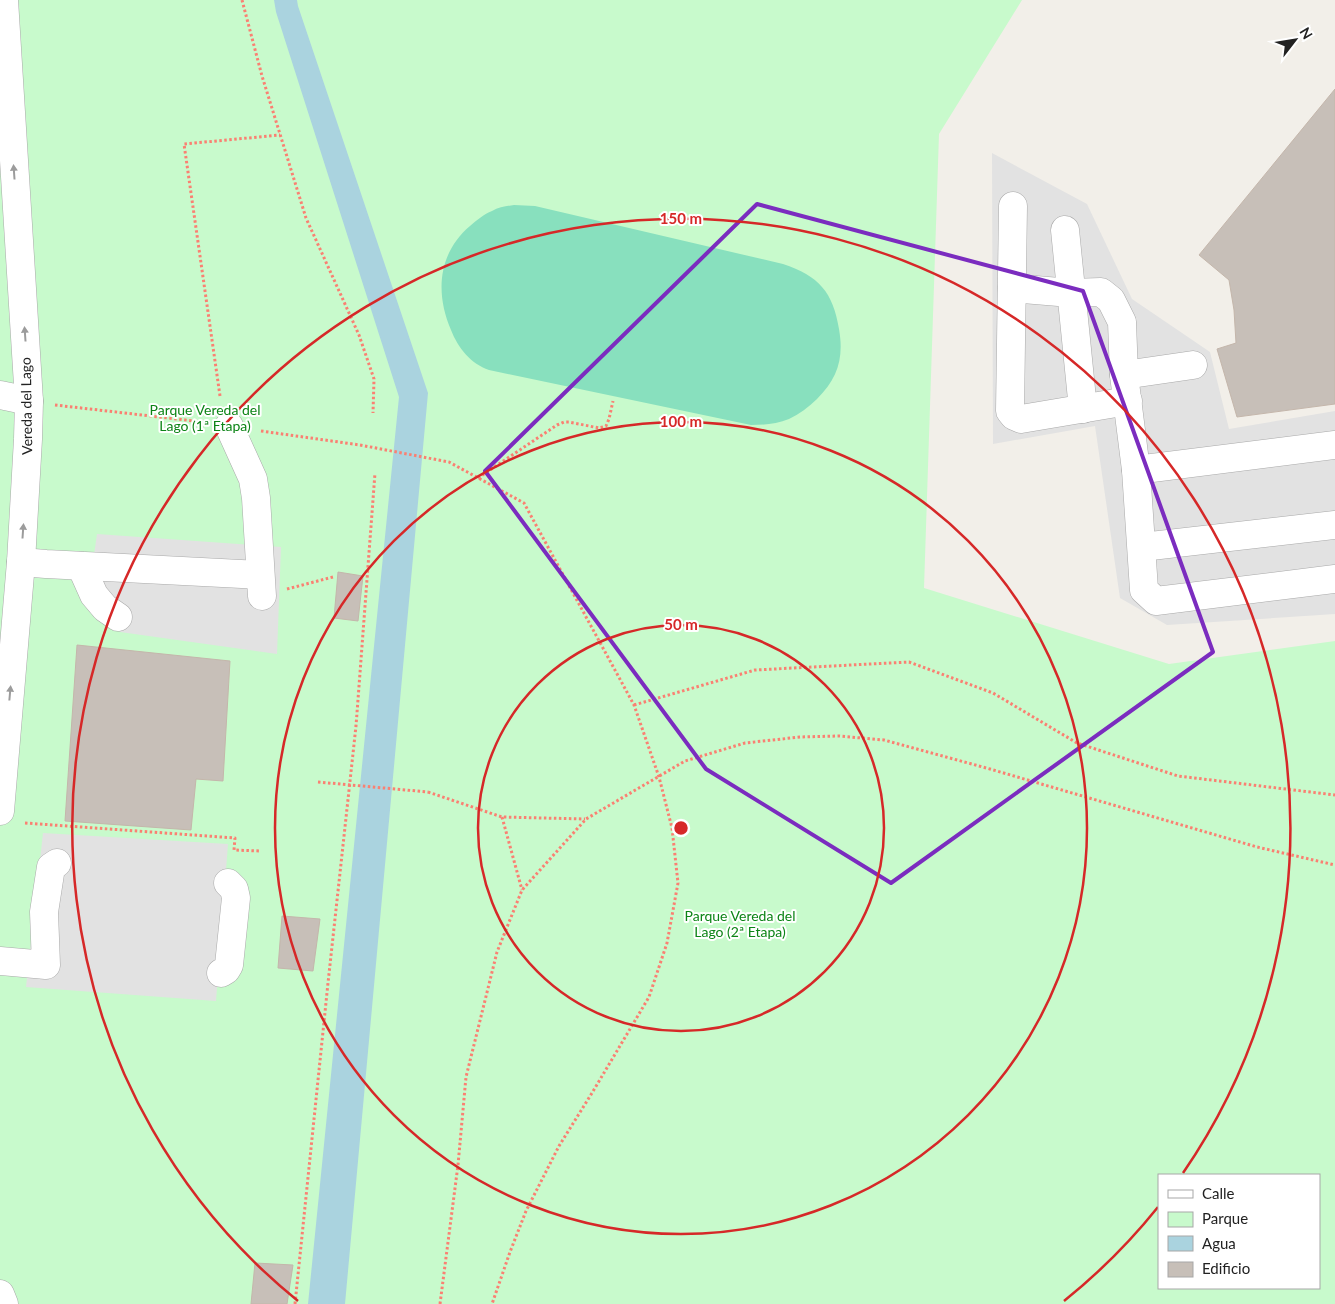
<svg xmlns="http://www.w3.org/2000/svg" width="1335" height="1304" font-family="Lato,sans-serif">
<rect width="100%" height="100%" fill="#f2efe9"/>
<path fill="#c8facc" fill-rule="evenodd" d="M0,0H1022L939,134L924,588L1169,664L1335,641V1304H0ZM1159,1175H1319V1288H1159Z"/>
<path fill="#88e0be" d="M514,205L535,206L783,264C819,276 833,292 839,329C844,358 838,378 817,399C809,407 799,414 789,419C777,424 764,425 751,425L489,370C471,364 458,348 451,330C435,293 438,253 470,226C477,220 484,214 492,211C499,207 507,206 514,205Z"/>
<g fill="#e2e2e2">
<path d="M992,153L1087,204L1132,299L1210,352L1229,429L1335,411V614L1167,625L1120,598L1095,426L993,444Z"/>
<path d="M97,534L281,547L277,654L120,632L88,597Z"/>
<path d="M43,833L228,844L216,1001L26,987Z"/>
</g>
<path fill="#aad3df" d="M274,0H297L298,6L428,393L345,1304H308L399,397L276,12Z"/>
<g fill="#c7bfb8" stroke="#c4b6ab">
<path d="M1335,89V404L1237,417L1217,349L1236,343L1234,310L1229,280L1199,255Z"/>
<path d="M338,572L363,576L358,621L334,618Z"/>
<path d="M77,645L230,661L223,781L196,779L191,830L65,821Z"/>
<path d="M282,916L320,919L313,971L278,968Z"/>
<path d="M255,1263L293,1265L287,1304H251Z"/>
</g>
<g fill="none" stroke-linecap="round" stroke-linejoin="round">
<defs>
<g id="minor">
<path d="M1013,206L1010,411L1014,416L1021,419L1128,401"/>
<path d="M1065,230L1083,409"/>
<path d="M1012,288L1071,293L1101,292L1111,300L1122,322L1124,375L1136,470"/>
<path d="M1124,375L1193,365"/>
<path d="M0,395L29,401"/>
<path d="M229,426L253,479L256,498L262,596"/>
<path d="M1335,445L1136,470L1144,590L1156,601L1335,579"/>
<path d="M1142,547L1335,525"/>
<path d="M21,562L46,564L260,575"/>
<path d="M81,566L94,595L105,608L118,617"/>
<path d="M0,811L21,562L28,439L29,401L4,0"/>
<path d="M0,961L46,965L44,912L51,867L57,863"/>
<path d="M221,973L226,970L229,965L236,898L234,889L228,883"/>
<path d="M0,1294L4,1304"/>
</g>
</defs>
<use href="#minor" stroke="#a9a9a9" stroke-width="29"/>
<g stroke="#fa8072" stroke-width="3" stroke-dasharray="2.5 2.5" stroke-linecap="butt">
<path d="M242,0L262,76L306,218L359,335L374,379L373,413"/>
<path d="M220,396L184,144L280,135"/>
<path d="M55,405L203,422"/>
<path d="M261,431L360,445L449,462L524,503L634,705L659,777L672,828L678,883L667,943L649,997L592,1093L559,1146L526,1211L510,1252L492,1304"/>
<path d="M478,478L557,425L564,422H569L599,428L606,426L609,419L613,401"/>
<path d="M287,589L333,577"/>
<path d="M634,705L755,670L909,662L993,693L1077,743L1178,776L1335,795"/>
<path d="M428,792L502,817L585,819"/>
<path d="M502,817L522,890"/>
<path d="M25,823L235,838L234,850L260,851"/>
<path d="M295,1304L328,983L356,726L375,473"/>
<path d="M440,1304L458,1165L466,1077L497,952L522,890L586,819L685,761L745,743L800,737L839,736L884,740L990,769L1257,847L1335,865"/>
</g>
<use href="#minor" stroke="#fff" stroke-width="28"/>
<path stroke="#fa8072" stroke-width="3" stroke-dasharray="2.5 2.5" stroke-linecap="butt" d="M318,782L428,792"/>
</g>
<defs><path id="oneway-solid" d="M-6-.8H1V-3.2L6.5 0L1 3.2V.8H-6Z" transform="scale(1.25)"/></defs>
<g fill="#9c9c9c">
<use href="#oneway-solid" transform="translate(14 172) rotate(-94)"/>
<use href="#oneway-solid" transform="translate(25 334) rotate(-94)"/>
<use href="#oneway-solid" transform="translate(23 531) rotate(-86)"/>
<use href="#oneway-solid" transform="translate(10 693) rotate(-85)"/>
</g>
<path fill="none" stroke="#7b2cbf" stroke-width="4" stroke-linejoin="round" d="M757,204L1083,291L1213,652L891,883L706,769L485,471Z"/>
<g fill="none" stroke="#d62828" stroke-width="2.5">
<circle cx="681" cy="828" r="203"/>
<circle cx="681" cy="828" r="406"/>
<path d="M1158 1207A609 609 0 0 1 1064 1301M298 1301A609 609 0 1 1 1183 1173"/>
</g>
<g text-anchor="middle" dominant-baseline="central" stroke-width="4" stroke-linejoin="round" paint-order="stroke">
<g font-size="14" fill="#222" stroke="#fff">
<text transform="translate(26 406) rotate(-91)">Vereda del Lago</text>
</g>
<g font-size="14" fill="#0c8416" stroke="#fff">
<text x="205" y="409">Parque Vereda del<tspan x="205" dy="16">Lago (1ª Etapa)</tspan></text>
<text x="740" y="915">Parque Vereda del<tspan x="740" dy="16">Lago (2ª Etapa)</tspan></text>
</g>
</g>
<circle cx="681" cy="828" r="8" fill="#d62828" stroke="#fff" stroke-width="2.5"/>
<g font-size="15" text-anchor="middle" font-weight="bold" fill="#d62828" stroke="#fff" stroke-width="4" stroke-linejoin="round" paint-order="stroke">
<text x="681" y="224">150 m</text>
<text x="681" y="427">100 m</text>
<text x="681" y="630">50 m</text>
</g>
<rect x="1158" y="1174" width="162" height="115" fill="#ffffff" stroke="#a7a7a7"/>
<rect x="1168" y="1190" width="25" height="8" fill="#ffffff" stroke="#a7a7a7"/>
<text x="1202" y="1199" font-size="15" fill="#222222">Calle</text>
<rect x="1168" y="1212" width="25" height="15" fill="#c8facc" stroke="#a7a7a7"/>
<text x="1202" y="1224" font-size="15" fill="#222222">Parque</text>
<rect x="1168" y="1236" width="25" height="15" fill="#aad3df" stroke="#a7a7a7"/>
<text x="1202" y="1249" font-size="15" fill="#222222">Agua</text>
<rect x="1168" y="1262" width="25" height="15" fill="#c7bfb8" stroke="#a7a7a7"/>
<text x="1202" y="1274" font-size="15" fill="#222222">Edificio</text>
<g transform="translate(1295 40) rotate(59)" stroke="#ffffff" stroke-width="4" paint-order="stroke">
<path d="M0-4L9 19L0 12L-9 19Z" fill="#222222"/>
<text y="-8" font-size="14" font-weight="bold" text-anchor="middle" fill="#222222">N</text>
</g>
</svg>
